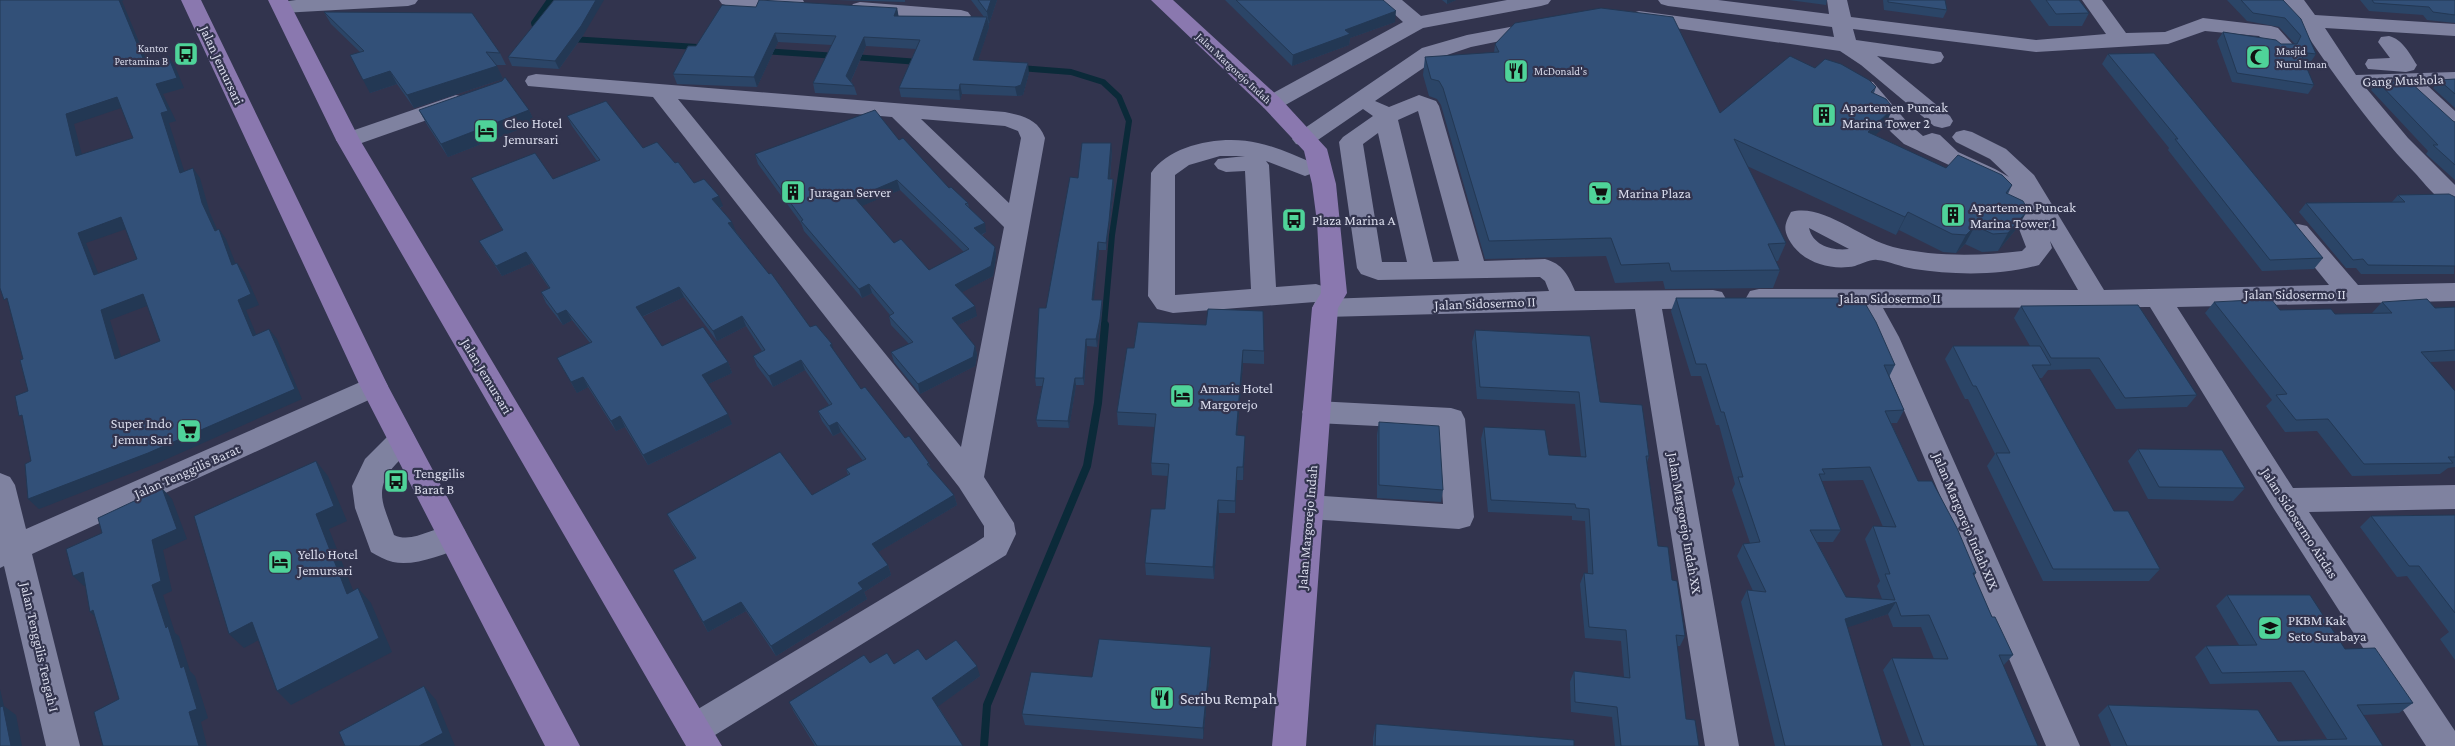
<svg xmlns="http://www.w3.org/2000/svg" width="2455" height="746" font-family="'Crimson Pro',serif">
<rect width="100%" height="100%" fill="#32344e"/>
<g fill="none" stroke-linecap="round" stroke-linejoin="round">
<g stroke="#0b2a39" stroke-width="6">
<path d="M539,31L536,30L534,23L550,0"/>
<path d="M571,39L697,47"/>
<path d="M763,51L837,56"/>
<path d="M853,57L919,62"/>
<path d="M1020,68L1071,72L1103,82L1119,97L1129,121L1112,235L1104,326"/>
</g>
<path stroke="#0b2a39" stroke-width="8" d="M984,746L987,705L1087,466L1098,403L1105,325"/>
<g fill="#7f82a0" fill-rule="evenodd">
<path d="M296,0H418L415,4L408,6L282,13L275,11L272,7L275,3Z"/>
<path d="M719,0H803L805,4L802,8L795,10L729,6L722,4Z"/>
<path d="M1379,0H1402L1421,16L1507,0H1551L1548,4L1541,6L1423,28L1280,108L1272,110L1264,108L1261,103L1264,98L1403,22Z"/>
<path d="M1658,0H1718L1829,14L1827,0H1847L1851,17L2036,40L2106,34L2082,0H2102L2126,33L2165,32L2203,18L2271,26L2278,28L2294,46L2291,51L2283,52L2275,51L2259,36L2205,31L2168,44L2036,52L1853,29L1856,40L1941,52L1944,57L1941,62L1933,64L1877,56L1950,116L1953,121L1950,126L1942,128L1934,126L1861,65L1840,51L1639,23L1632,21L1629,17L1632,13L1639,11L1834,37L1832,27L1668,6L1661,4Z"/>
<path d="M2283,0H2304L2315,15L2455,24V36L2325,28L2356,75L2455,72V86H2428L2455,111V130L2447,128L2403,87L2366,88L2408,138L2455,185V207C2439,203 2426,185 2415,173C2364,120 2324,60 2283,0Z"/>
<path d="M860,2L961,10L968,12L971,16L968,20L961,22L853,12L850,8L853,4Z"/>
<path d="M1542,21L1549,23L1553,27L1549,31L1471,47L1438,58L1375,101L1389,107L1419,95L1436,101L1439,106L1484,261L1545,259C1563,264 1568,275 1575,291L1713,290L1722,292L1726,299L1722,306L1713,308L1662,309L1739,746H1705L1635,309L1325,317L1316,315L1312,308L1315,302L1173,313L1157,309L1148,296L1151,173C1171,143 1225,135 1258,143C1278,147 1295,156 1313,163L1317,168L1313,173L1305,176L1266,161L1269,165L1276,287L1316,284L1325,287L1329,293L1326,299L1549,291L1545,281L1540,277L1378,280L1361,274L1357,268L1339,142L1343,137L1373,116L1363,109L1312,144L1304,146L1296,144L1292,139L1296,134L1422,48L1467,35ZM1418,111L1459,261L1433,262L1398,120ZM1378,133L1407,262H1382L1363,144ZM1220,156H1245L1218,159L1214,164L1218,169L1226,172L1245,171L1251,289L1175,295V175L1189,165Z"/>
<path d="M2389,36C2402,39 2410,54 2417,65L2414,70L2406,72L2368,69L2365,64L2368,59L2390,58L2378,42L2381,37Z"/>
<path d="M536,74L1005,112C1023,116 1038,119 1045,138L984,477L1014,523L1016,534L1006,555L707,740L695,745L683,740L678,729L683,718L975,543L984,537V526L959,487L653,97L528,86L525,81L528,76ZM678,99L892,117L1004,227L961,447ZM921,119L1005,126L1018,131L1021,138L1009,203Z"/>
<path d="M1865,80L1873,82L1907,122L1923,136L1932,133L1940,135L1958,152L1995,169L2009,177L1990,159L1956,142L1952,137L1956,132L1964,130L1972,132L2006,149L2034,175L2104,290L2329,285L2286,232L2289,226L2298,224L2307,226L2358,285L2455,283V301L2177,307L2293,488L2455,485V509L2309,512L2455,731V746H2426L2274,509L2150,307L1883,308L1899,337L2080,746H2046L1873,337L1857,308L1759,307L1750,305L1746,298L1750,291L1759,289L2078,290L2050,241L2052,248L2039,265C2000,276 1953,275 1914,269C1901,267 1889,261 1877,260C1871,259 1861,264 1855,266C1832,271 1804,263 1791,243C1783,230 1784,225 1791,212C1823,203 1861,239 1893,247C1935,257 1980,256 2022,251L2026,247L2014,216L1997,193L1979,179L1904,144L1891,132L1854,87L1857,82ZM1809,228L1849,249C1833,251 1813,246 1809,228Z"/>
<path d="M456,95L464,97L467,102L464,107L356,145L348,147L340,145L336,140L340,135Z"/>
<path d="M374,376L384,379L388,386L384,393L32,554L80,746H46L4,566L0,568V473L10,477L15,485L26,529Z"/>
<path d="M1316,401L1451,408L1461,411L1465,419L1474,517L1470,526L1459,529L1309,519L1298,516L1294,507L1298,498L1309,495L1443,504L1438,429L1316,423L1306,420L1302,412L1306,404Z"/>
<path d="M402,429L412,432L416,440C411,450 404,456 396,464C372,490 384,505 394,535C413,544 434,526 452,526C456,525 461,528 464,529L468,538L464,547C444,554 414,567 393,562C385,560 378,556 371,552L355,508L352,486L365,459L392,432Z"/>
</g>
<g fill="#8a78af" fill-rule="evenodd">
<path d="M181,0H201L388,386L580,746H545L360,386Z"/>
<path d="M268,0H288L360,140L722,746H686L336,140Z"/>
<path d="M1151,0H1173L1280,98L1327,149L1336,184L1347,293L1338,308L1306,746H1272L1312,308L1321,293L1317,222L1312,184L1304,151L1264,108Z"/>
</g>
</g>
<g fill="#2b4567" fill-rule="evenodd">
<path d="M836,0H905V2Z"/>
<path d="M971,0H997L989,24L988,22L989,27L978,60L1029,73L1023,95L1017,96L962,94L960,100L901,97L899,88L916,49L866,46L851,81L854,86L857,95L815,93L813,83L832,45L778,42L757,87L677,84L673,74L696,46L756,7L897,8L898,16L984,17Z"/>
<path d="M1225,0H1383L1395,22L1350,38L1349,45L1292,66Z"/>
<path d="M1442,0H1456L1447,4Z"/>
<path d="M1789,0H1827L1826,5Z"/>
<path d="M1883,0H1945L1947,10L1943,18L1884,10Z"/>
<path d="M2030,0H2079L2089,13L2082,26H2049Z"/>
<path d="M2227,0H2283L2316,54L2310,63L2304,62L2314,85L2308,94L2232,82L2217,41L2223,32L2281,44H2295L2279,27L2247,21Z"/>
<path d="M2360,0H2455V23L2427,20L2423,15L2369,11Z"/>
<path d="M324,12L500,53L506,65H496L503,79L414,108L397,84L370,93L360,52L331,24Z"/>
<path d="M584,34L559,69L512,66L508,57Z"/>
<path d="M1495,44L1720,113L1815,68L1876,87L1874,93L1885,126L1875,135L1946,168L2012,185L2008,194L2017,228L1998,251L1982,252L1965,244L1956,253L1943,252L1899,230L1896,235L1747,166L1786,243L1778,261H1776L1780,270L1773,288L1665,289L1663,281L1615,283L1606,256L1485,259L1441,105L1437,99L1429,96L1423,75L1425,57L1494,53Z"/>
<path d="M2108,54L2323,258L2314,269L2262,271L2168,150L2169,148L2102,64Z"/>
<path d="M2455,79V108L2433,88L2439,80Z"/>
<path d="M2377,81L2455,122V180L2426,154L2428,151L2371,90Z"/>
<path d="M419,110H529L535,123L448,157L426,123Z"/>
<path d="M567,116L643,148L675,163L694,183L723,206L720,208L736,232L810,327L835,353L861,389L905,438L929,463L930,467L954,495L957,505L878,552L888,565L891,575L864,592L867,599L776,656L746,611L708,632L673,570L695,558L672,524L667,514L812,495L848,475L846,469L863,461L841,432L833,436L822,421L818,411L829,405L805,370L773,387L757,366L753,356L762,351L746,326L717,341L684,297L642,317L662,346L728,362L732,373L708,384L732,424L648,465L625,427L616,431L588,387L577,393L557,358L590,343L572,320L563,325L546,303L541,292L549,288L532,263L502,276L485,251L479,241L503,231L471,178L553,179L597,161L572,126Z"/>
<path d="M899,140L949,188L968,203L969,208L986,232L982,235L995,247L996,256L993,276L962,292L977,316L958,325L975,346L977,355L975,366L920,394L894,362L891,352L909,344L891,325L889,316L890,315L872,293L862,298L804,231L801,223L758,164L755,154ZM900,190L964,252L929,270L894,243L861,206Z"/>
<path d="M1112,151L1110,179H1113L1114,187L1106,250H1099L1093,300H1102V308L1100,327L1097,347L1087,346L1084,385H1076L1069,428L1038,427L1036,420L1042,386H1036L1035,378L1078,178Z"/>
<path d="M2398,195L2455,197L2454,274H2361L2356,268H2346L2299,212L2306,203L2392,202Z"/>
<path d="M1676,298L1895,365L1889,377L1904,410L1897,423H1891L1918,481L1976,573L1974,576L1992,617L2013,655L2003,666L2038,746H1911L1883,670L1892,658L1934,659L1921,627H1893L1888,614L1847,627L1883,746H1775L1741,602L1747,590L1753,591L1737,556L1743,544L1750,543L1732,490L1735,484L1719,425H1716L1701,376H1691L1671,311ZM1863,480L1883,527L1873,526L1865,539L1880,581L1877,586L1882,599L1846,597L1817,542H1833L1841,530L1821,481Z"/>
<path d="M2214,302L2280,310L2335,314L2372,313L2382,302L2435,308L2455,307V361L2430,362L2455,391V467L2448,468L2440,474L2352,476L2317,431L2285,432L2266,406L2272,400L2205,313Z"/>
<path d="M2021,306L2197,395L2187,407L2116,409L2090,369L2048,370L2042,378H2039L2114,511L2160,569L2149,581H2043L1987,466L1995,454L1968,399H1965L1945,359L1953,346H2030L2014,318Z"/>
<path d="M1138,322L1264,351V364L1243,363L1237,435L1245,449L1243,480H1237L1235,513H1219L1214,579L1146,575L1145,563L1165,509L1168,476L1152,475L1151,463L1155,427L1118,425L1117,412L1134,348Z"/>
<path d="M1475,330L1600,402L1649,456L1647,463L1658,546L1672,580L1685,636L1680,646H1677L1686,719L1699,746H1615L1612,717L1571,712L1570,682L1574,671L1624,677L1621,641L1585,638L1580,584L1584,573H1588L1585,521L1572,520V516L1488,512L1481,439L1484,427L1549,455L1581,457L1575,404L1477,399L1472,342Z"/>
<path d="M1379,422L1443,490L1441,502L1377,498V435Z"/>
<path d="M2138,449L2245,488L2233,501L2148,499L2128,461Z"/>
<path d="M2455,515V660L2440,639L2449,632L2407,576L2397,577L2360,527L2371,516Z"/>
<path d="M2227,595L2345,649L2413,703L2399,713L2363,715L2383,746H2111L2098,715L2108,705L2278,741L2327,739L2291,682L2210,684L2195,657L2206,646L2239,645L2216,606Z"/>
<path d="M1211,659L1203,739L1025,725L1022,714L1092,677Z"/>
<path d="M926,660L980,676L938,706L963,746H815L794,712L789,702L894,664Z"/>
<path d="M1376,724L1574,746H1373V738Z"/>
</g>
<g fill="#233854">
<path d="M119,0H124L122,1L152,73L145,63Z"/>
<path d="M596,0H604L584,34L559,69L555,61Z"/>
<path d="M991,0H997L989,24L987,12Z"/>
<path d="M1447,0H1456L1447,4Z"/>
<path d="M897,8L899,18L894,16Z"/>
<path d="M1396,11L1395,22L1350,38L1349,45L1292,66L1293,55L1345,30Z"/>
<path d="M987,17L989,27L975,70L973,60Z"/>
<path d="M775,33L778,42L757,87L754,77Z"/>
<path d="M864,37L866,46L849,85L846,76Z"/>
<path d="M168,56L175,66L184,88L163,94L176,121L169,123L188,183L180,173L161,113L156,84Z"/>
<path d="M1028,63L1029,73L1023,95L1017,96L1015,87Z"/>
<path d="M497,66L503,79L414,108L407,95Z"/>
<path d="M390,71L397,84L370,93L363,80Z"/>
<path d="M960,84L962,94L960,100L959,90Z"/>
<path d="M117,97L124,107L74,124L85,166L76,156L66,114Z"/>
<path d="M1893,108L1885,126L1860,150L1868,132Z"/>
<path d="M529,110L535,123L448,157L441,144Z"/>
<path d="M1111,143L1112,151L1109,187L1108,179Z"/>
<path d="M193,168L200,178L210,213L222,241L215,231L202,203Z"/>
<path d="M1113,179L1114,187L1106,250V243Z"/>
<path d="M897,180L900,190L857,208L855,198Z"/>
<path d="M719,196L723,206L716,209L712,199Z"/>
<path d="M2028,210L2017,228L1998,251L2008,233Z"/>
<path d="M1908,212L1899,230L1896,235L1905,217Z"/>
<path d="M121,217L129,228L86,243L103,285L94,275L78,233Z"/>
<path d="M732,222L736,232L728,223Z"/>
<path d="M985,223L986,232L976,237L974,228Z"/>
<path d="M1975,226L1965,244L1956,253L1966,235Z"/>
<path d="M219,229L226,239L240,275L232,265Z"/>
<path d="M1098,242L1099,250L1093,308L1092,300Z"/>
<path d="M995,247L996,256L993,276L957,295L955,285Z"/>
<path d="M526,252L532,263L502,276L496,266Z"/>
<path d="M237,263L245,273L259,305L246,310L261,346L253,336L238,300Z"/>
<path d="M869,284L872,293L862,298L859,289Z"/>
<path d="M679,287L684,297L641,317L636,307Z"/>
<path d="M143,294L152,304L110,320L125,369L115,359L101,310Z"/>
<path d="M1102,300V308L1100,327L1097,347L1096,339Z"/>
<path d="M975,306L977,316L954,327L952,318Z"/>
<path d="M566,310L572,320L563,325L557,314Z"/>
<path d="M742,316L746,326L717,341L713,331Z"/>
<path d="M269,329L277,339L302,399L158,463L39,509L28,499Z"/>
<path d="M1086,339L1087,346L1084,385L1083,378Z"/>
<path d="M832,344L835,355L830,345Z"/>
<path d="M975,346L977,355L975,366L920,394L918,384Z"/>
<path d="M1243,350V363L1236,448V435Z"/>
<path d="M801,360L805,370L773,387L769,376Z"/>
<path d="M728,362L732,373L706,385L702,375Z"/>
<path d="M583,377L588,387L577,393L571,382Z"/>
<path d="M1075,378L1076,385L1069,428L1068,421Z"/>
<path d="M728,414L732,424L648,465L643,455Z"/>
<path d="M620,416L625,427L616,431L611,421Z"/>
<path d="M837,422L841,432L833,436L829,426Z"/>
<path d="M1245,436V449L1243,480V467Z"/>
<path d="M316,461L328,476L347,521L329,529L360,608L347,594L316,514Z"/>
<path d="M1237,467V480L1235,513V501Z"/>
<path d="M162,488L172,499L187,539L163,550L172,591L163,595L175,633L179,636L190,671L195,676L208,718L201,722L207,746H199L189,712L181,668L166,628L152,585V540Z"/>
<path d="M954,495L957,505L875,554L872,544Z"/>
<path d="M1218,500L1219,513L1214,579L1213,567Z"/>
<path d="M888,565L891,575L864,592L867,599L776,656L771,646L858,583Z"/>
<path d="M83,572L94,582L84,586L73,576Z"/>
<path d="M358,588L371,603L392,652L291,705L277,691Z"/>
<path d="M741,602L746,611L708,632L703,622Z"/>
<path d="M1896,602L1888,614L1837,631L1845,619Z"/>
<path d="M93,610L101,622L90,612Z"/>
<path d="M252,622L266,636L244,648L229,634Z"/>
<path d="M1211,647V659L1203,739V728Z"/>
<path d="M977,666L980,676L936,708L932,698Z"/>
<path d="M424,686L436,700L455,746H419Z"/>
<path d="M0,689L4,706L16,715L22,746H11L0,716Z"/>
</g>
<g fill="#325078" stroke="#233854" fill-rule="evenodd">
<path d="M0,0H119L145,63L168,56L177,78L156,84L168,111L161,113L180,173L193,168L202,203L215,231L219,229L232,265L237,263L251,294L238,300L253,336L269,329L295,389L148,453L28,499L25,464L31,461L22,415L19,416L15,396L28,391L20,360L23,359L7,298L4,300L0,288ZM117,97L133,138L76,156L66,114ZM121,217L137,259L94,275L78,233ZM143,294L160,341L115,359L101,310Z"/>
<path d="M554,0H596L581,26L555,61L508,57Z"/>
<path d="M759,0L897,8L894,16L987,17L973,60L1028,63L1021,85L1015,87L960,84L959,90L899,88L920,40L864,37L846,76L854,86L813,83L836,36L775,33L754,77L673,74L688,46H696L722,5L756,7Z"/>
<path d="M978,0H991L987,12Z"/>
<path d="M1236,0H1383L1396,11L1345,30L1350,34L1293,55Z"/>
<path d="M1888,0H1945L1947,10L1888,2Z"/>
<path d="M2046,0H2079L2089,13L2056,14Z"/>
<path d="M2241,0H2283L2301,19L2316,54L2300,52L2314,85L2237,73L2223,32L2276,40L2281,44H2297L2301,36L2285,18L2253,13Z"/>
<path d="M2372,0H2455V15L2433,12L2429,7L2374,3Z"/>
<path d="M1601,8L1673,17L1720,113L1790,56L1815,68L1825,59L1841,64L1869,80L1876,87L1871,92L1886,99L1893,108L1868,132L1946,168L1958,155L2002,175L2012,185L2006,193L2023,201L2028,210L2008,233L1993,234L1975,226L1966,235L1952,234L1908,212L1905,217L1734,139L1786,243L1768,244L1780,270L1671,271L1669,263L1621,265L1611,238L1489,241L1443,88L1439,81L1431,79L1425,57L1499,52L1495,44L1515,23Z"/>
<path d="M324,12L472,13L500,53L486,52L497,66L407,95L390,71L363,80L350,55L364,51Z"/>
<path d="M2154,53L2323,258L2270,260L2175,139H2178L2108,54Z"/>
<path d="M505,77L529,110L441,144L419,110L502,81Z"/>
<path d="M2455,79V94L2439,80Z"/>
<path d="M2377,81H2409L2453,121L2455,122V165L2433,145H2438Z"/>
<path d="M606,101L643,148L657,142L675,163L678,162L694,183L704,179L719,196L712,199L732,222L728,223L769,274L771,273L810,327L816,325L832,344L830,345L861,389L865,387L905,438L909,436L929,463L927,464L954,495L872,544L888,565L858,583L863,589L771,646L741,602L703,622L673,570L696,558L667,514L780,452L812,495L850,474L846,469L866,459L837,422L829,426L818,411L832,404L801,360L769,376L753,356L765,350L742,316L713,331L679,287L636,307L662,346L703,327L728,362L702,375L728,414L643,455L620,416L611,421L583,377L571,382L557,358L592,342L566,310L557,314L541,292L550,288L526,252L496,266L479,241L503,230L471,178L535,153L553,179L600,160L567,116Z"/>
<path d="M875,110L899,140L903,138L949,188L951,187L968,203L965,204L985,223L974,228L995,247L991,266L955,285L975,306L952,318L975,346L973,357L918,384L891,352L913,342L889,316L894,313L869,284L859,289L801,221L803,220L755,154ZM897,180L969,249L929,270L901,239L894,243L855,198Z"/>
<path d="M1082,143H1111L1108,179H1113L1109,221L1106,243L1098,242L1092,300H1102L1100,319L1096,339H1086L1083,378H1075L1068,421L1036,420L1044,378H1035L1039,308H1046L1070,177L1078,178Z"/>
<path d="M2449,194L2455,197V266L2368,265L2363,259L2353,260L2306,203L2405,202L2398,195Z"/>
<path d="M1676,298H1862L1876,322L1895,365H1884L1904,410L1885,411L1918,481H1932L1957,528L1976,573H1973L1992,617H1995L2013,655H1999L2038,746H1924L1892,658L1948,659L1929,615L1901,616L1896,602L1845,619L1883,746H1785L1747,590L1766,592L1743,544L1760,542L1738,477H1743L1724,412H1721L1706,364H1696ZM1870,467L1896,527L1873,526L1890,574H1885L1895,600L1846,597L1810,530H1841L1819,474H1825L1822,469Z"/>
<path d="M2271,299L2280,310L2331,309L2335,314L2392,313L2382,302L2427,299L2435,308L2455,307V350L2421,352L2455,391V457H2448L2453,463L2364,464L2328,419L2296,420L2276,395L2287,394L2214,302Z"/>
<path d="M2138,305L2197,395L2125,398L2099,358H2051L2021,306Z"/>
<path d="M1208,309L1263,311L1264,351L1243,350L1236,435L1245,436L1243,467H1237L1235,501L1218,500L1213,567L1145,563L1151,509H1165L1169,464L1151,463L1156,414L1117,412L1127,348H1134L1138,322L1206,325Z"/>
<path d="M1475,330L1590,336L1600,402L1642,405L1649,456H1646L1658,546L1668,547L1672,580L1677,581L1685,636L1676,635L1686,719L1695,720L1699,746H1621L1617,707L1575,702L1574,671L1630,678L1626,630L1589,627L1584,573L1593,574L1589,509L1576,508L1575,504L1491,500L1484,427L1545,430L1549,455L1586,457L1579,392L1480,387Z"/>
<path d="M1953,346H2040L2051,365H2032L2114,511H2128L2160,569H2053L1996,453H2010L1976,386H1973Z"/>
<path d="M1379,422L1439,426L1443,490L1379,485Z"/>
<path d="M2138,449L2222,450L2245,488L2159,487Z"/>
<path d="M316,461L334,506L316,514L347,594L358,588L379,638L277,691L252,622L229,634L194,516Z"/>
<path d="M162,488L177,529L152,540L161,581L152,585L166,628L168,626L181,668L184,666L197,709L189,712L199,746H103L94,712L119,699L93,610L90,612L83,572L73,576L66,549L102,533L98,518Z"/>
<path d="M2455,515V613L2419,566H2409L2371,516Z"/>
<path d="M2227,595H2310L2345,649L2375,648L2413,703L2357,705L2383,746H2127L2108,705L2258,710L2278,741L2347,739L2304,671L2222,673L2206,646L2257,645Z"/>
<path d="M1099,639L1211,647L1203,728L1022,714L1031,672L1092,677Z"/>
<path d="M956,640L977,666L932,698L963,746H817L789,702L864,655L870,663L887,653L894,664L918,649L926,660Z"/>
<path d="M424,686L443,733L419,746H345L339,732Z"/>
<path d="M3,706L11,746H0V707Z"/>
<path d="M1376,724L1574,740V746H1375Z"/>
</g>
<defs>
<symbol id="bus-square" viewBox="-11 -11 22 22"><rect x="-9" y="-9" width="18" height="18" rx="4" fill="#4fd399" stroke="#32344e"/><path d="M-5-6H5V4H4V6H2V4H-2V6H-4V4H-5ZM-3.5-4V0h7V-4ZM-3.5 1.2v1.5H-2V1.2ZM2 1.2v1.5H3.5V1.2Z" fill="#111"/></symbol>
<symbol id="mosque-square" viewBox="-11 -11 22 22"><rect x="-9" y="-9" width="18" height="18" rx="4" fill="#4fd399" stroke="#32344e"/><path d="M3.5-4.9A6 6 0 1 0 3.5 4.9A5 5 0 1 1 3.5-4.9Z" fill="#111"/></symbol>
<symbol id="restaurant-square" viewBox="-11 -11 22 22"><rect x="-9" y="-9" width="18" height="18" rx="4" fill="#4fd399" stroke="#32344e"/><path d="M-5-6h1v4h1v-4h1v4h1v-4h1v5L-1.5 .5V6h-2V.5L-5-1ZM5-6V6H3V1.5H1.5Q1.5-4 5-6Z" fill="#111"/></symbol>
<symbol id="building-square" viewBox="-11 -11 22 22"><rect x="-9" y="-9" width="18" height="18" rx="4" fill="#4fd399" stroke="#32344e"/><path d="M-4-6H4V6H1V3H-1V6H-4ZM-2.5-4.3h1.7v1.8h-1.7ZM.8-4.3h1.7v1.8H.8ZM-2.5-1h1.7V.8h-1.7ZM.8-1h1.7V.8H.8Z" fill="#111"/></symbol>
<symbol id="hotel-square" viewBox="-11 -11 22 22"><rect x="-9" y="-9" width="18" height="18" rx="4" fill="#4fd399" stroke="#32344e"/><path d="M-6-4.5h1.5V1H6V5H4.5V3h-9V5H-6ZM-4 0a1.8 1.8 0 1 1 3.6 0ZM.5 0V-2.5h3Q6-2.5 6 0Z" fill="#111"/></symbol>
<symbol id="supermarket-square" viewBox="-11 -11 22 22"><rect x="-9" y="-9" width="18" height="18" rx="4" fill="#4fd399" stroke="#32344e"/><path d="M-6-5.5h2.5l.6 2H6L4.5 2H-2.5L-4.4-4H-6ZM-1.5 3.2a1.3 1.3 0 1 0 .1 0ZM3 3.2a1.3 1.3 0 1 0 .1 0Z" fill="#111"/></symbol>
<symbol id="school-square" viewBox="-11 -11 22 22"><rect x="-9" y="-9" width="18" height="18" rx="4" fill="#4fd399" stroke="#32344e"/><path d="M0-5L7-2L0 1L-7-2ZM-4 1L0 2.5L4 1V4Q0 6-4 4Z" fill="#111"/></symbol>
</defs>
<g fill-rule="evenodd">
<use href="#bus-square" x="172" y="40" width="28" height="28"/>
<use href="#mosque-square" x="2244" y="43" width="28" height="28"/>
<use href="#restaurant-square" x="1502" y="57" width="28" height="28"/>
<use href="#building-square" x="1810" y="101" width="28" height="28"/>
<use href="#hotel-square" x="472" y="117" width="28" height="28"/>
<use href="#building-square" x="779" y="178" width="28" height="28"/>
<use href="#supermarket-square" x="1586" y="179" width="28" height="28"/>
<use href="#building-square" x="1939" y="201" width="28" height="28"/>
<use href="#bus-square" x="1280" y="206" width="28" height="28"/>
<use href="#hotel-square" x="1168" y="382" width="28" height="28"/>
<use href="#supermarket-square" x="175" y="417" width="28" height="28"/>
<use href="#bus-square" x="382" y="467" width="28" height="28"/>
<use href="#hotel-square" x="266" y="548" width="28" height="28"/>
<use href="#school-square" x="2256" y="614" width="28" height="28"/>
<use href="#restaurant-square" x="1148" y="684" width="28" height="28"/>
</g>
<g text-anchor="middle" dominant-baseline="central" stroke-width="4.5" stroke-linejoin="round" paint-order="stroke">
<g font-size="11" fill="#dadcec" stroke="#32344e" text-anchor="start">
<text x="168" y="48" text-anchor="end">Kantor<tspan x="168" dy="13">Pertamina B</tspan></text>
<text x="2276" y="51">Masjid<tspan x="2276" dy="13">Nurul Iman</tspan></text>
<text x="1534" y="71">McDonald's</text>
</g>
<g font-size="11" fill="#dadcec" stroke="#32344e">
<text transform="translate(1234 68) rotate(43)">Jalan Margorejo Indah</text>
</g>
<g font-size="14" fill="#dadcec" stroke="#32344e">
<text transform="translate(222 65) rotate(65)">Jalan Jemursari</text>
<text transform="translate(2403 80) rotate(-2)">Gang Mushola</text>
<text x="2295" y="294">Jalan Sidosermo II</text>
<text x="1890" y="298">Jalan Sidosermo II</text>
<text transform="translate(1485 303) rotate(-2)">Jalan Sidosermo II</text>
<text transform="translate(487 376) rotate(59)">Jalan Jemursari</text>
<text transform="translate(187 471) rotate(-24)">Jalan Tenggilis Barat</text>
<text transform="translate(1966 521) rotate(67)">Jalan Margorejo Indah XIX</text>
<text transform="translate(1685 523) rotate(80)">Jalan Margorejo Indah XX</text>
<text transform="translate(2300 523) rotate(57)">Jalan Sidosermo Airdas</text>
<text transform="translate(1307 527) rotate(-85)">Jalan Margorejo Indah</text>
<text transform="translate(40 647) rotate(77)">Jalan Tenggilis Tengah I</text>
</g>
<g font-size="14" fill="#dadcec" stroke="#32344e" text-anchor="start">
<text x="1842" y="107">Apartemen Puncak<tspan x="1842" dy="16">Marina Tower 2</tspan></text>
<text x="504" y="123">Cleo Hotel<tspan x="504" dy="16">Jemursari</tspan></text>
<text x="810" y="192">Juragan Server</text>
<text x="1618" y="193">Marina Plaza</text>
<text x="1970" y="207">Apartemen Puncak<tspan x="1970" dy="16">Marina Tower 1</tspan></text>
<text x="1312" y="220">Plaza Marina A</text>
<text x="1200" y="388">Amaris Hotel<tspan x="1200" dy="16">Margorejo</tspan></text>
<text x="172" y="423" text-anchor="end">Super Indo<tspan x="172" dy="16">Jemur Sari</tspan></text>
<text x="414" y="473">Tenggilis<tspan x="414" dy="16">Barat B</tspan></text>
<text x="298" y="554">Yello Hotel<tspan x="298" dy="16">Jemursari</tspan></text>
<text x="2288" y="620">PKBM Kak<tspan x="2288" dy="16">Seto Surabaya</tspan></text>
</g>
<g font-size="16" fill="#dadcec" stroke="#32344e" text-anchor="start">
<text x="1180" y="698">Seribu Rempah</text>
</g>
</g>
</svg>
